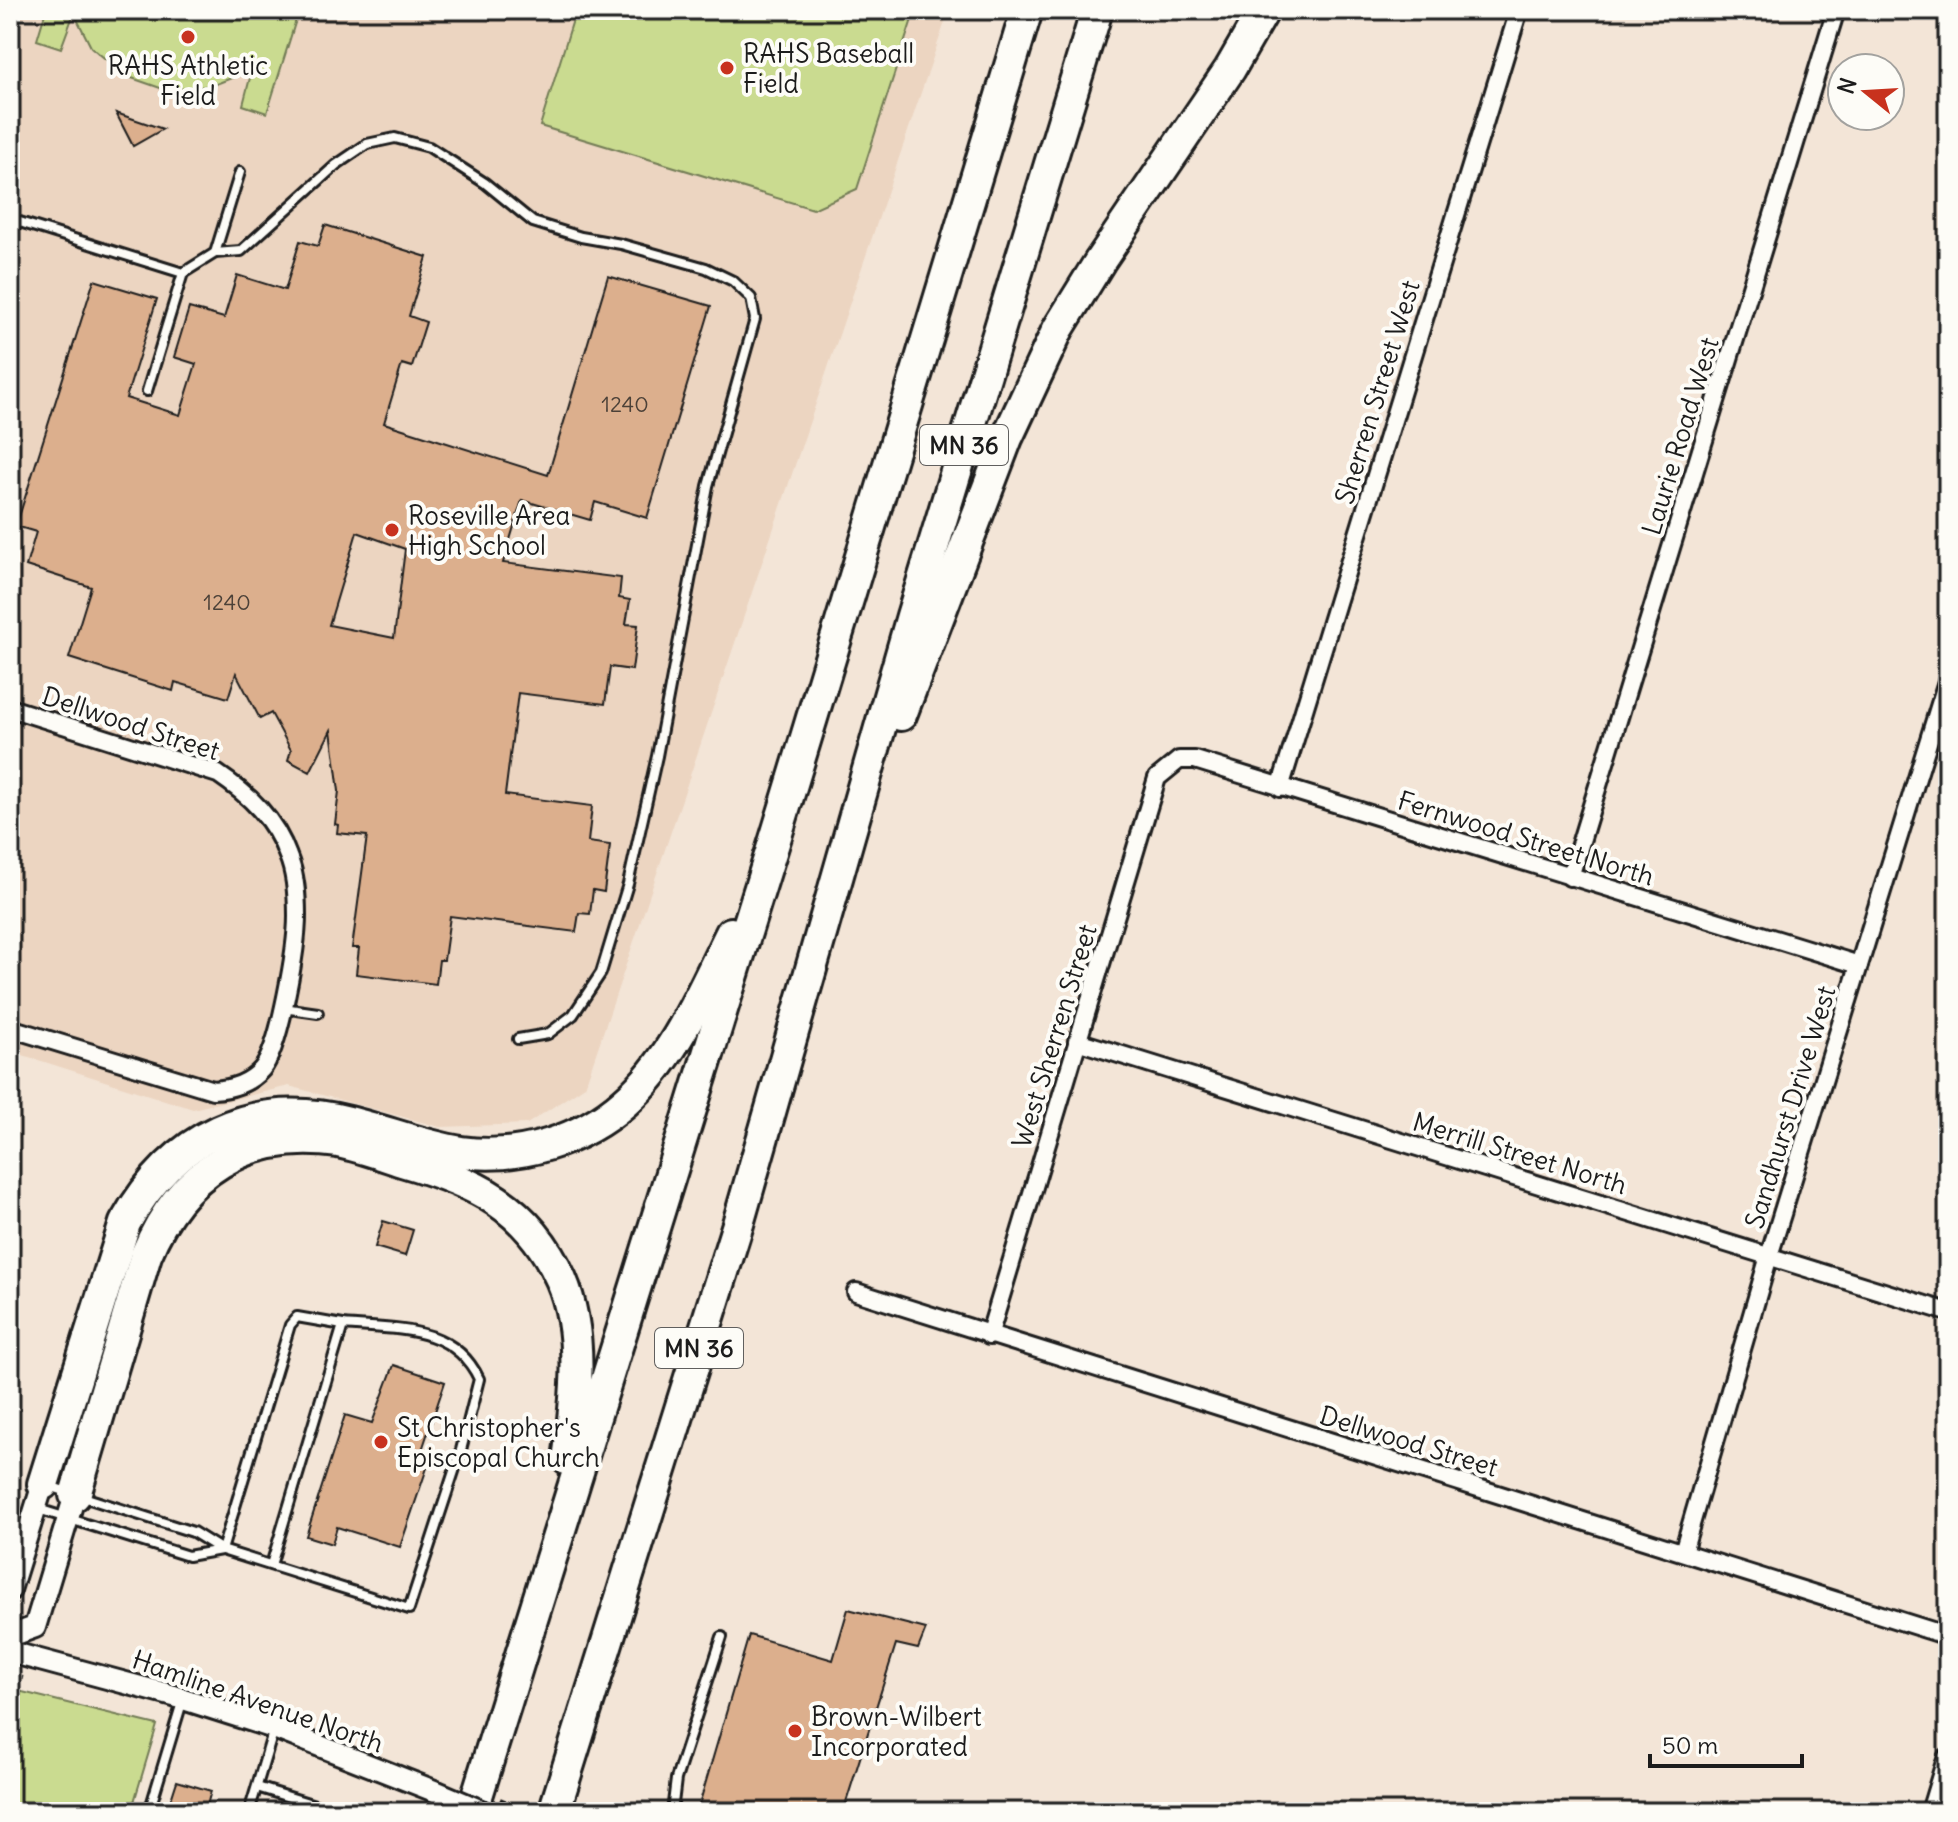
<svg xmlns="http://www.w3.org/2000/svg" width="1958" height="1822" font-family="Delius,sans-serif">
<rect width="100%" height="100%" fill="#f3e5d7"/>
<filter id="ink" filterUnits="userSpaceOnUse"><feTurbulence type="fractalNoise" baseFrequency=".0125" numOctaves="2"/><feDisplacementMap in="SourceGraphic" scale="16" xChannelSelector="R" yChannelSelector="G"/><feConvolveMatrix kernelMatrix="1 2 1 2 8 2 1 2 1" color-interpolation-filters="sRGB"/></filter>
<g filter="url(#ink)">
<path fill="#ecd5c1" d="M10,10H949L585,1086L527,1124L440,1127L289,1086L193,1109L10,1051Z"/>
<g fill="#cadb90" stroke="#737c56" stroke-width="2">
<path d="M46,10H299L267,113L243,105L252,70L211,86L166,90L126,76L91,47L74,13L61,48L37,40Z"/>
<path d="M576,10H915L857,189L813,209L540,126Z"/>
<path d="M10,1689L157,1725L131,1812H10Z"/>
</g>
<g fill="#dcaf8d" stroke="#1c1c1c" stroke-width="2" fill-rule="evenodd">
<path d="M116,113L163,129L133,146Z"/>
<path d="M325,225L427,257L409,316L426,322L412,367L402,364L384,423L548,475L608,276L711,306L647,518L595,502L590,520L522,500L503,563L621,578L619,598L630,600L626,624L638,625L632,670L610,667L605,704L518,693L505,795L592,806L588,842L610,845L604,892L593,890L590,914L579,913L576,932L450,916L444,960H439L436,984L356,974L359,948H352L367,836L337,833L338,825L335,824L339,791L331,730L310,772L288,760L291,750L271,713L260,719L236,673L228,698L175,682L173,691L69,658L91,587L26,566L36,532L16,526L94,280L157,299L126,398L180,415L196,364L174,357L189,308L224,318L237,275L285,290L300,241L318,246ZM357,532L405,549L394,638L329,625Z"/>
<path d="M383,1221L413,1230L405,1256L375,1247Z"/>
<path d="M394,1365L445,1382L419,1459L429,1462L400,1547L337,1527L332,1544L306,1536L345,1415L372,1423Z"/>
<path d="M848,1609L926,1629L918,1649L896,1644L843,1812H697L749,1635L833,1660Z"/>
<path d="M177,1781L211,1791L205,1812H167Z"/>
</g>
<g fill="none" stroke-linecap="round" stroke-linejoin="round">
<defs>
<g id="service">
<path d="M10,219L183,273L215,253L240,172"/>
<path d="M215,253L241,251L336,165L367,144L395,138L429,147L485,183L533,222L581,237L621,244L706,268L733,281L751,298L755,319L708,486L657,756L628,884L601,973L573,1015L548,1034L518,1039"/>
<path d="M147,391L183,273"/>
<path d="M283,1008L318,1013"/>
<path d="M49,1486L193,1532L222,1550L409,1609L461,1450L479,1379C453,1324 395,1330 343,1325"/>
<path d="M35,1508L188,1556L221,1550"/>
<path d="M222,1550L290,1325L297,1317L343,1325L271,1565"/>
<path d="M257,1787L337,1812"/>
<path d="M149,1812L183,1699"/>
<path d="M249,1812L274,1729"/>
<path d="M672,1812L676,1779L722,1637"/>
</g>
<g id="minor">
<path d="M10,708L218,774C249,795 275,819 288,856C296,875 297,896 297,916C297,946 280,1048 262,1069C249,1084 231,1089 213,1090L10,1028"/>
<path d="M1280,788L1519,10"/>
<path d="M1570,877L1836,10"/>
<path d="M1077,1041L1948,1312"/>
<path d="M856,1292L1948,1636"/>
<path d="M989,1336L1157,778L1179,760H1195L1859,965"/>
<path d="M1683,1552L1769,1256L1948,678"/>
</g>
<g id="tertiary">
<path d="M10,1590L43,1484"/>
<path d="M13,1635L35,1627L75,1495"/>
<path d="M10,1652L174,1696L274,1728L437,1792"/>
<path d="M1932,1812L1948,1759"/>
</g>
<g id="motorway">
<path d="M901,715L1007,438L1058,329L1100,261L1230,69L1264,10"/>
<path d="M43,1484L125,1223C173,1137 251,1097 349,1122C386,1131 423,1146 461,1152C519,1160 581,1141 625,1102C675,1058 702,991 731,933"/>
<path d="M75,1495L146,1255C180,1172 247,1129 338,1142C359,1146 381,1154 402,1161C475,1182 528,1206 561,1279C585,1334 576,1402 568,1460"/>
<path d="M472,1812L777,833L1027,10"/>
<path d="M554,1812L738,1224L912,616L1097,10"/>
</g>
</defs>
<use href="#service" stroke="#1c1c1c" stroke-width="14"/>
<use href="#minor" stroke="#1c1c1c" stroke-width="22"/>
<use href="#tertiary" stroke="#1c1c1c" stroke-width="26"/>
<use href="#motorway" stroke="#1c1c1c" stroke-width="36"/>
<path stroke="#1c1c1c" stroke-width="4" stroke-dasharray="6 6" stroke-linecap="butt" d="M10,1675L23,1678"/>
<use href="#service" stroke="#fdfcf7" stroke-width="8"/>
<use href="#minor" stroke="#fdfcf7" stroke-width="16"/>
<use href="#tertiary" stroke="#fdfcf7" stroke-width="20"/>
<use href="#motorway" stroke="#fdfcf7" stroke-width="30"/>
<defs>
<path id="tertiary-bridge" d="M437,1792L484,1812"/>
</defs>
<use href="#tertiary-bridge" stroke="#1c1c1c" stroke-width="26" stroke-linecap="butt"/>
<path stroke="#1c1c1c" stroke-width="4" stroke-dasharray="6 6" stroke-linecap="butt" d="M500,1799L531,1812"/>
<use href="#tertiary-bridge" stroke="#fdfcf7" stroke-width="20"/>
</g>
</g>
<g fill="#c8321e" stroke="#fdfcf7" stroke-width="3">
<circle cx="188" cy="37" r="8"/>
<circle cx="727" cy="68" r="8"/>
<circle cx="392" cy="530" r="8"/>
<circle cx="381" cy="1442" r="8"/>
<circle cx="795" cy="1731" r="8"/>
</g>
<g text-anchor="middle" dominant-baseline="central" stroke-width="8" stroke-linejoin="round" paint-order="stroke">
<g font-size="22" fill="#4c4138">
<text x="625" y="404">1240</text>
<text x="227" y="602">1240</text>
</g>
<g fill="#fdfcf7" stroke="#605f5e" stroke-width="2">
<rect x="920" y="425" width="88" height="40" rx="6"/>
<rect x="655" y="1328" width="88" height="40" rx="6"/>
</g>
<g font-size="24" font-weight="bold" fill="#1c1c1c">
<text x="964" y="445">MN 36</text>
<text x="699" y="1348">MN 36</text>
</g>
<g font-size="26" fill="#1c1c1c" stroke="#fdfcf7" text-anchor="start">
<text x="743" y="53">RAHS Baseball<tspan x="743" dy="30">Field</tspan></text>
<text x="188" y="65" text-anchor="middle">RAHS Athletic<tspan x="188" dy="30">Field</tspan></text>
<text x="408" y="515">Roseville Area<tspan x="408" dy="30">High School</tspan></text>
<text x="397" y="1427">St Christopher's<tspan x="397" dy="30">Episcopal Church</tspan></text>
<text x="811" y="1716">Brown-Wilbert<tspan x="811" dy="30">Incorporated</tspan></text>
</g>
<g font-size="26" fill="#1c1c1c" stroke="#fdfcf7">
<text transform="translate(1377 392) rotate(-73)">Sherren Street West</text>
<text transform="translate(1680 436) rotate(-73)">Laurie Road West</text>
<text transform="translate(131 723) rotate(18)">Dellwood Street</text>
<text transform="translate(1526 838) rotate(17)">Fernwood Street North</text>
<text transform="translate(1054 1036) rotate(-73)">West Sherren Street</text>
<text transform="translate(1790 1107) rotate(-73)">Sandhurst Drive West</text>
<text transform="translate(1520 1153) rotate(17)">Merrill Street North</text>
<text transform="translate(1409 1441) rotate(17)">Dellwood Street</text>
<text transform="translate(258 1701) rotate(19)">Hamline Avenue North</text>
</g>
</g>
<rect width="1958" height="1822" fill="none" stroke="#fdfcf7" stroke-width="40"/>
<rect x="20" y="20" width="1918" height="1782" fill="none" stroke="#1c1c1c" stroke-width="3" filter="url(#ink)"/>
<g transform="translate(1866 92) rotate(288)"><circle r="38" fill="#fdfcf7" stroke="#a3a29f" stroke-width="2"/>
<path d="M0-6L14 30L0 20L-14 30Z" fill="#c8321e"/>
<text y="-12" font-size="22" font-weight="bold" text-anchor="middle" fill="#1c1c1c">N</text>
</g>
<path d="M1650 1754v12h152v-12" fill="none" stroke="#1c1c1c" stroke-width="4"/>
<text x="1662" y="1754" font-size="24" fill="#1c1c1c" stroke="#fdfcf7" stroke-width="6" paint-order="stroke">50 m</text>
</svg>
